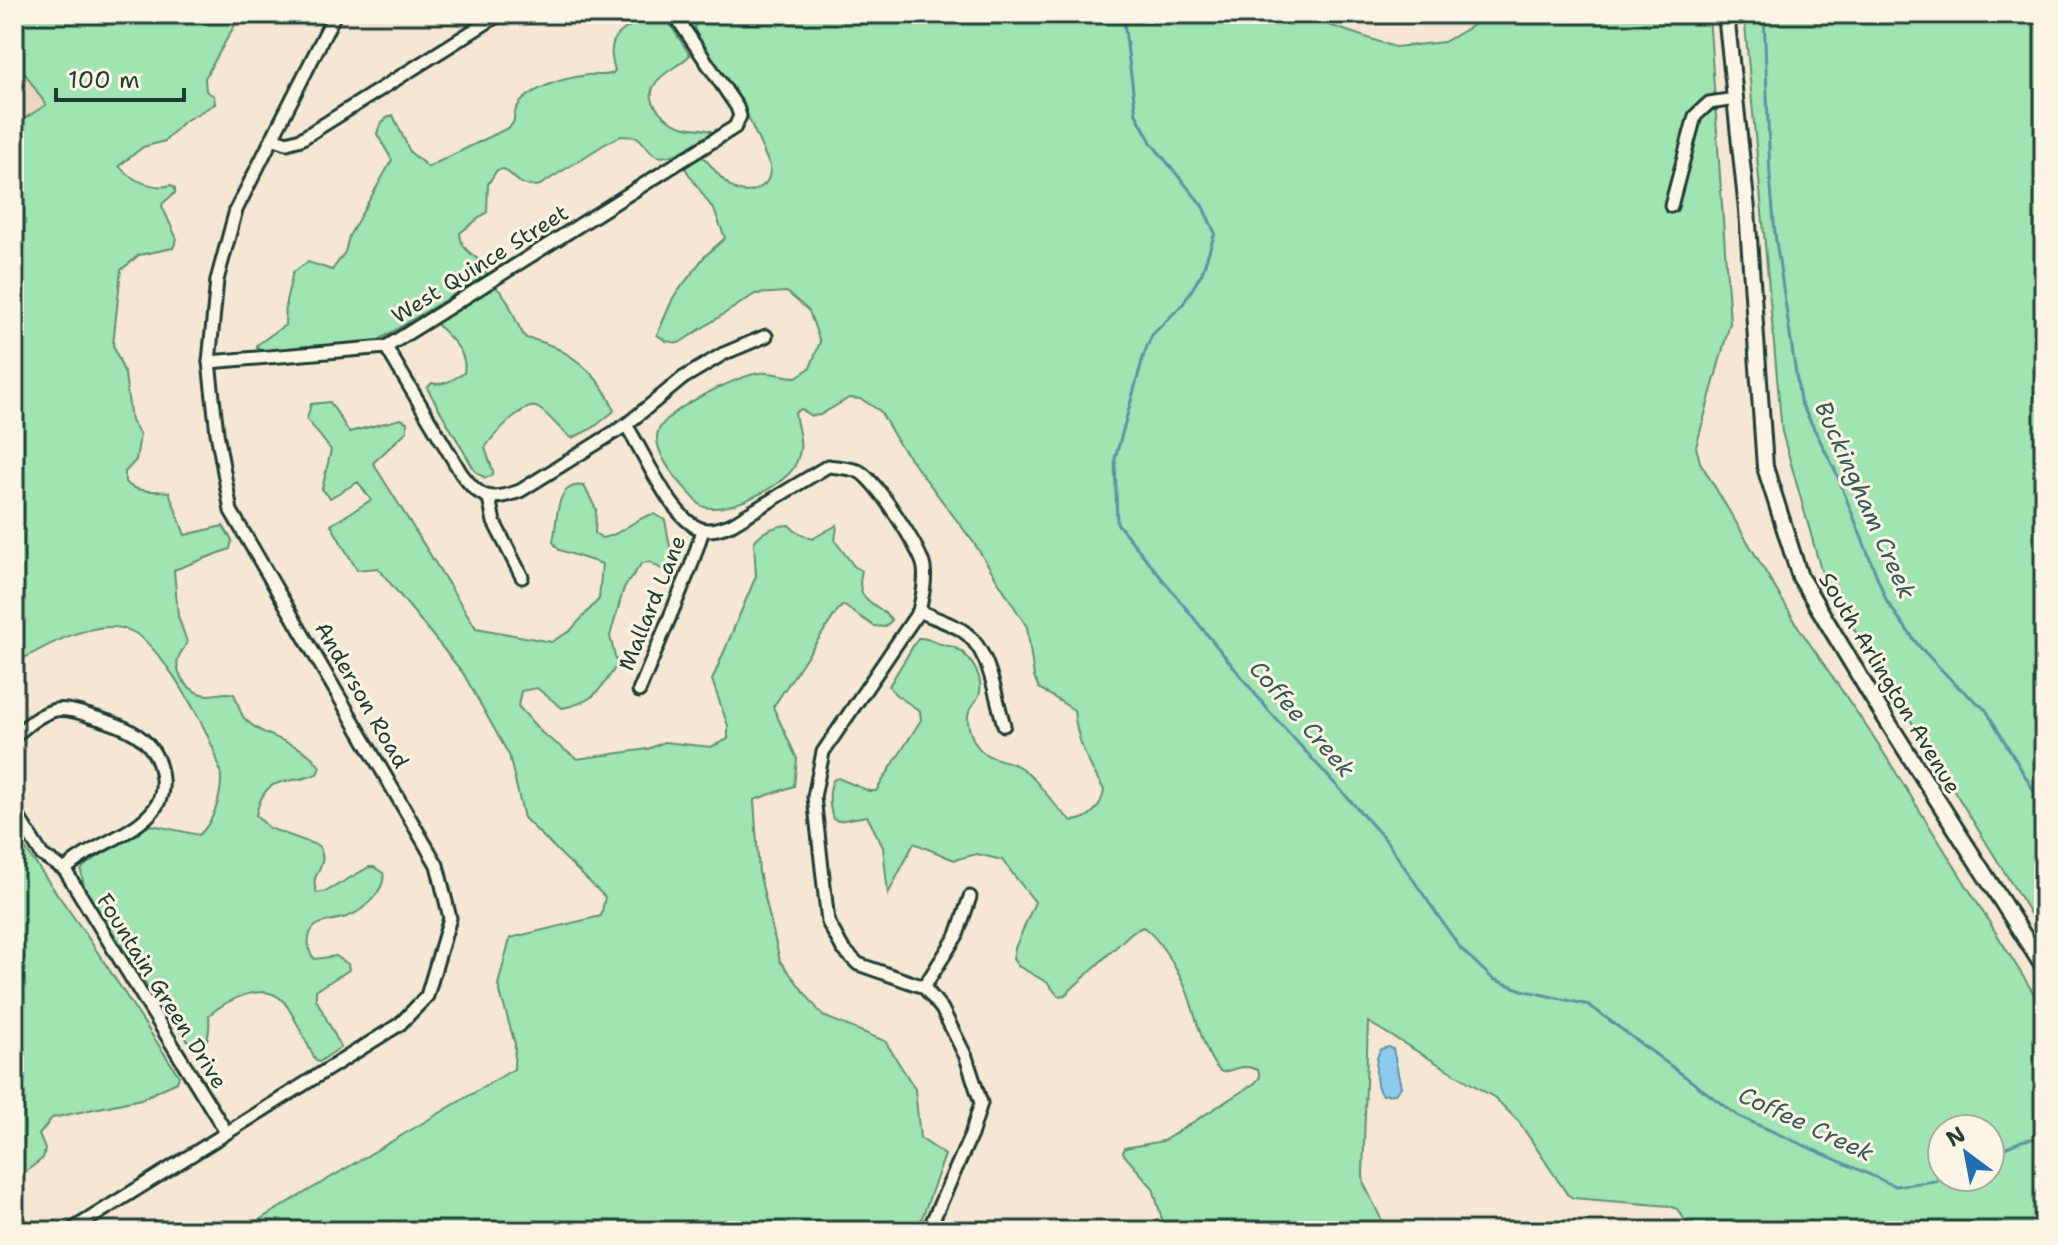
<svg xmlns="http://www.w3.org/2000/svg" width="2058" height="1245" font-family="'Shantell Sans',sans-serif">
<rect width="100%" height="100%" fill="#f5e7d3"/>
<filter id="ink" filterUnits="userSpaceOnUse"><feTurbulence type="fractalNoise" baseFrequency=".0125" numOctaves="2"/><feDisplacementMap in="SourceGraphic" scale="16" xChannelSelector="R" yChannelSelector="G"/><feConvolveMatrix kernelMatrix="1 2 1 2 8 2 1 2 1" color-interpolation-filters="sRGB"/></filter>
<g filter="url(#ink)">
<path fill="#edd6be" d="M14,57L46,105L14,125Z"/>
<g fill="#9fe4b1" stroke="#5f9072" stroke-width="2" fill-rule="evenodd">
<path d="M14,14H241L205,78L206,91L214,96L215,104L183,122L165,141L143,147L119,166C130,180 154,190 171,185L175,188V193L163,203L162,206L177,239L173,248L139,255L121,270L113,345L125,374L131,421L140,435L136,460L125,472V482C138,494 154,490 169,492L185,535L223,526L232,540L230,549L174,570L178,616L187,642C185,648 180,652 178,659C174,675 191,695 208,695C218,695 223,691 234,694C238,702 239,711 244,718C265,741 302,739 320,767L317,774C287,787 265,771 256,815L269,828L319,846C331,868 307,872 317,893L327,891L369,867H374L383,873C387,889 363,911 349,916C339,920 326,920 317,925C306,932 306,951 315,959L336,956L348,964L349,970L316,990V999L341,1047L319,1062L316,1061C308,1047 293,1011 283,1001C263,980 226,1001 209,1015C210,1029 210,1046 195,1050L159,1004L84,887L81,871L84,866L140,829L152,825L199,835C213,823 221,798 221,779C221,746 163,649 135,633C101,613 43,647 14,664V125L46,105L14,57Z"/>
<path d="M651,14H663L690,55C680,66 662,72 655,84C643,102 666,121 682,126C693,130 702,127 713,132C704,141 668,163 655,155C648,151 644,142 637,137L621,136L605,144L540,185C522,189 517,179 504,169L497,170L488,184L487,212L460,233C461,251 473,253 484,265L487,275L370,345L270,352L257,348V345L285,325L286,301L293,272L308,262L332,270L345,252L349,236L392,160L377,134C379,125 384,118 393,115L410,152L428,167L510,127L514,121C512,91 564,78 588,75C597,74 605,77 613,73L615,70C603,34 624,30 651,14Z"/>
<path d="M705,14H1324L1323,23L1395,47L1444,42L1470,27L1485,14H1709L1730,323L1696,447L1700,462L1799,628L1877,742L2044,1010V1231H1693L1677,1209L1670,1206L1573,1198L1567,1194L1519,1122L1495,1098L1368,1022L1363,1175L1364,1184L1387,1231H1160L1163,1223L1153,1188L1125,1156L1123,1152L1125,1148L1163,1141L1255,1083L1260,1077L1258,1070C1241,1063 1237,1070 1222,1072C1207,1064 1194,1011 1188,994C1180,974 1160,938 1143,927L1132,932L1065,995L1058,996L1048,983L1018,966L1013,959L1015,948L1035,902L1002,860L977,854L954,860L914,843L888,894L883,847L867,816L838,821L833,819C829,806 828,793 833,780L838,778L869,791H876L921,720L920,711L895,694L889,686L918,638C928,637 932,642 941,644C945,646 949,645 953,647C968,652 983,676 980,691C979,700 971,705 969,712C965,722 972,739 978,747C988,761 1008,759 1021,768C1041,781 1052,807 1072,821C1089,820 1102,807 1104,790C1088,762 1077,743 1074,710L1039,688L1034,677L1027,627L974,543L899,444L880,411L861,399L849,398L820,415L811,416L801,409L795,413C798,434 806,445 794,467C783,487 720,518 700,505C685,487 657,462 657,437C657,412 736,377 759,373C772,371 783,377 796,377L810,368L820,342L809,311L787,292L755,294L679,343L666,341L657,335L673,298L704,257L725,238L715,212L688,173L684,166L686,162L698,155L702,156C718,171 733,203 759,188C769,183 770,176 770,166L741,101L696,34L694,27ZM1942,1129H1990V1177H1942Z"/>
<path d="M1744,14H2044V936L1830,590L1821,570L1782,432Z"/>
<path d="M494,286C512,298 513,322 526,338C564,345 601,373 614,411L593,428L572,438C559,430 550,415 538,408C524,400 492,437 485,448L493,471V475L485,478L475,471L427,388L432,383C443,387 455,378 464,373C468,350 449,338 436,323L437,320L486,289Z"/>
<path d="M330,402L349,432L401,419L407,422V431L373,463L476,628L551,642L570,631L599,599L602,564L559,550L553,542C558,521 554,480 584,486L596,509L595,533L602,538C622,535 635,517 654,514L665,520L673,563L668,570H663L650,562L642,563L624,588L610,636L617,665C600,690 595,702 562,708L537,688L521,691L518,706L542,733L577,759L648,749L664,742L711,747L728,739V726L712,680L756,576L754,542C761,531 776,526 789,525L795,531L812,539L837,525L835,541L854,566L862,571C853,603 877,601 892,620L885,627L874,626L843,605L838,610L773,707L797,759L794,786L754,800L759,872L780,961L823,1016L885,1041L915,1089L920,1138L945,1155L919,1226L901,1231L866,1226L859,1231H733L719,1224L716,1231H240L514,1069L515,1044L498,985L510,938L601,916L605,897L524,818L509,755L463,673L378,568L357,570L331,525L371,500L358,482L330,498L322,489L331,450L307,419L311,404Z"/>
<path d="M14,833L87,936L179,1076L177,1082L141,1099L52,1118L39,1135L45,1149L43,1158L14,1181Z"/>
</g>
<path fill="#8dcbee" stroke="#6192a4" stroke-width="2" d="M1389,1047L1393,1049L1401,1087L1395,1094L1382,1095C1374,1087 1374,1058 1381,1049Z"/>
<g fill="none" stroke-linecap="round" stroke-linejoin="round">
<g stroke="#6192a4" stroke-width="3">
<path d="M1123,14L1136,114L1152,144L1202,205L1215,233L1202,273L1183,304L1152,335L1144,354L1115,459L1117,523L1269,711L1385,839L1461,949L1493,979L1522,990L1589,1005L1738,1116L1895,1186L1936,1181L1944,1177"/>
<path d="M1764,14L1770,176L1775,234L1800,401L1835,470L1887,602L1918,645L1955,684L1986,710L2044,808"/>
<path d="M1990,1155L2021,1141L2036,1138L2044,1148"/>
</g>
<defs>
<g id="minor">
<path d="M272,138L287,143L301,139L500,14"/>
<path d="M1671,206L1695,116L1709,103L1735,99"/>
<path d="M386,347L461,473C480,499 490,502 520,491L626,425C644,452 671,519 701,529C711,532 722,528 732,524L828,466C837,467 849,468 858,471C874,477 922,551 924,568C926,583 922,597 919,611L823,752L814,797L828,922L843,949L858,964L924,987L942,1009L966,1057L981,1103L971,1135L928,1231"/>
<path d="M209,362L386,347L735,127L740,116L737,107L674,14"/>
<path d="M626,425L683,378L723,354L766,336"/>
<path d="M489,498L494,522L522,577"/>
<path d="M919,611C932,617 947,622 960,629C990,647 994,693 1004,725"/>
<path d="M639,691L691,566L703,530"/>
<path d="M14,737C26,726 38,715 55,710C66,708 79,712 90,716C125,726 158,737 162,779C163,788 161,800 155,808C133,837 90,845 65,870"/>
<path d="M14,810L42,855L65,870L226,1132"/>
<path d="M924,987L957,935L970,897"/>
<path d="M70,1231L400,1024L427,996L450,918L437,865L231,511L217,433L209,362L217,280L236,210L335,14"/>
</g>
<path id="major" d="M1726,14L1747,210L1765,467L1800,577L1872,697L2044,968"/>
</defs>
<use href="#minor" stroke="#1f3d34" stroke-width="17"/>
<use href="#major" stroke="#1f3d34" stroke-width="20"/>
<use href="#minor" stroke="#fcf5e5" stroke-width="11"/>
<use href="#major" stroke="#fcf5e5" stroke-width="14"/>
</g>
</g>
<g text-anchor="middle" dominant-baseline="central" stroke-width="6" stroke-linejoin="round" paint-order="stroke">
<g font-size="22" fill="#1f3d34" stroke="#fcf5e5">
<text transform="translate(480 264) rotate(-32)">West Quince Street</text>
<text transform="translate(652 603) rotate(-68)">Mallard Lane</text>
<text transform="translate(1890 683) rotate(59)">South Arlington Avenue</text>
<text transform="translate(362 695) rotate(60)">Anderson Road</text>
<text transform="translate(162 991) rotate(58)">Fountain Green Drive</text>
</g>
<g font-size="24" font-style="italic" fill="#355959" stroke="#fcf5e5">
<text transform="translate(1865 500) rotate(66)">Buckingham Creek</text>
<text transform="translate(1302 719) rotate(49)">Coffee Creek</text>
<text transform="translate(1806 1124) rotate(25)">Coffee Creek</text>
</g>
</g>
<rect width="2058" height="1245" fill="none" stroke="#fcf5e5" stroke-width="48"/>
<rect x="24" y="24" width="2010" height="1197" fill="none" stroke="#1f3d34" stroke-width="3" filter="url(#ink)"/>
<g transform="translate(1966 1153) rotate(328)"><circle r="38" fill="#fcf5e5" stroke="#a4ab9e" stroke-width="2"/>
<path d="M0-6L14 30L0 20L-14 30Z" fill="#1f6fb2"/>
<text y="-12" font-size="22" font-weight="bold" text-anchor="middle" fill="#1f3d34">N</text>
</g>
<path d="M56 88v12h128v-12" fill="none" stroke="#1f3d34" stroke-width="4"/>
<text x="68" y="88" font-size="24" fill="#1f3d34" stroke="#fcf5e5" stroke-width="6" paint-order="stroke">100 m</text>
</svg>
